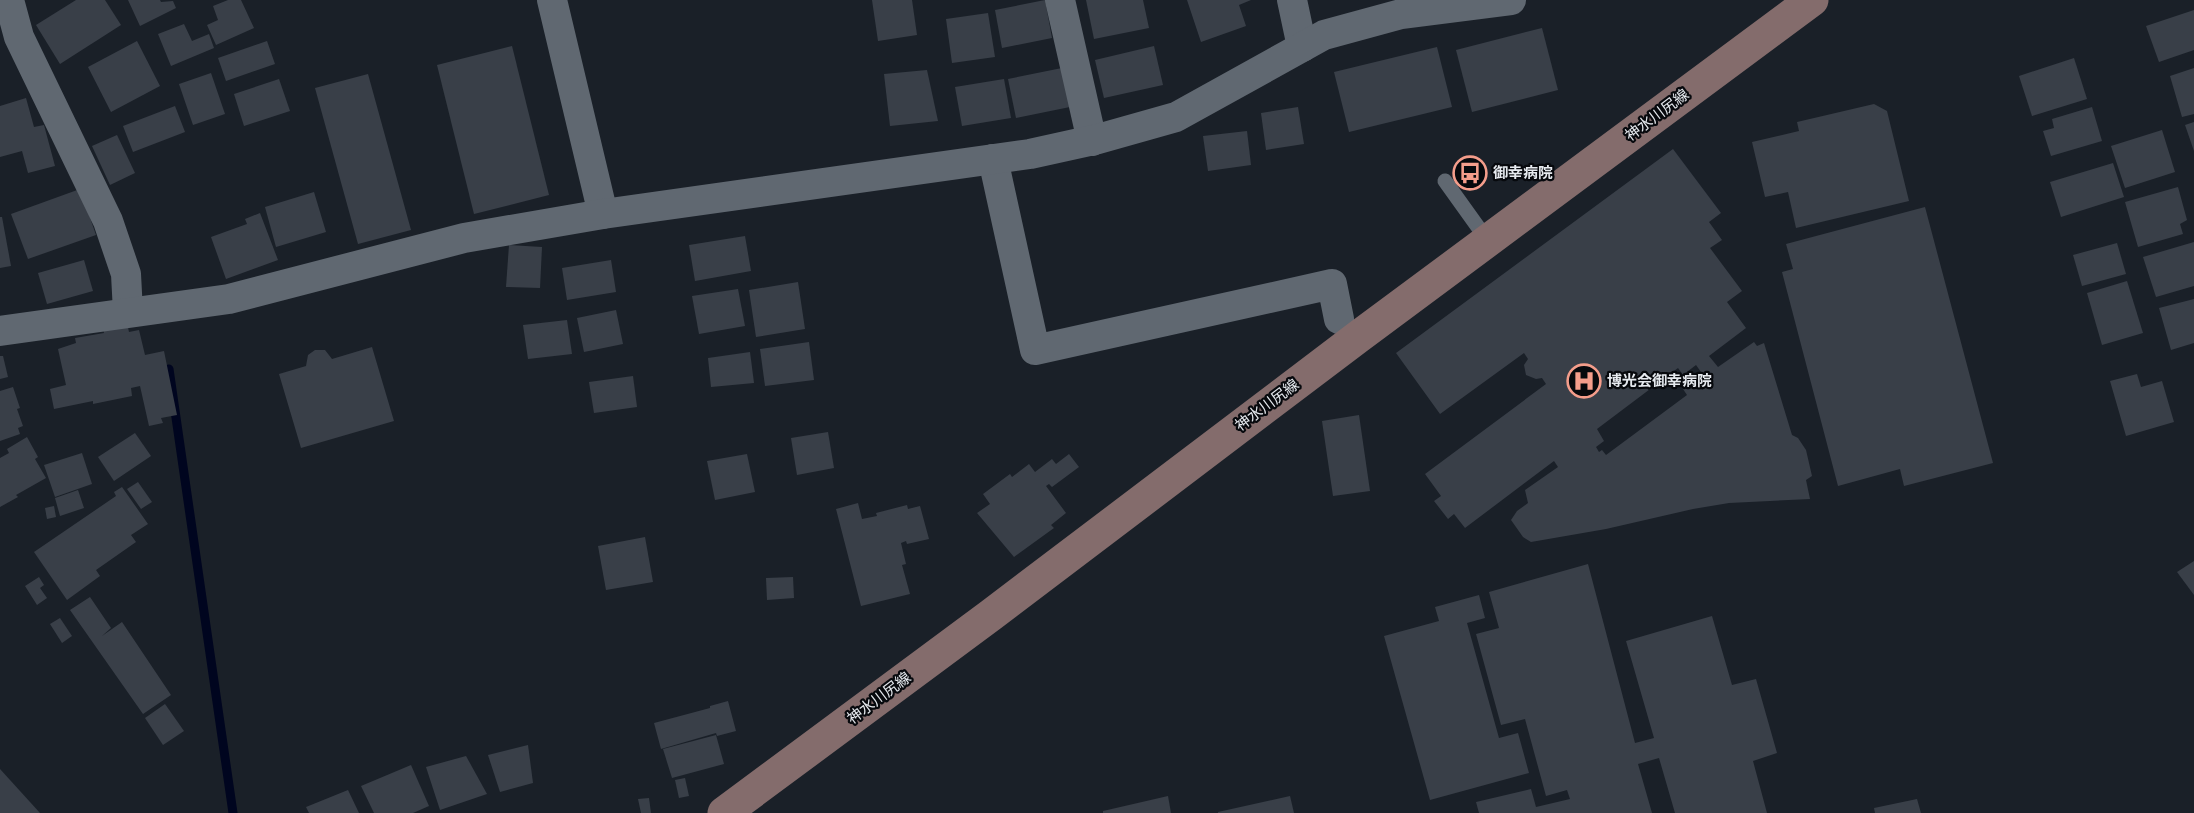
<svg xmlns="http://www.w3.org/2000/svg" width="2194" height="813" font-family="'Fira Sans Condensed','Noto Sans JP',sans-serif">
<rect width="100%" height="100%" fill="#1a2028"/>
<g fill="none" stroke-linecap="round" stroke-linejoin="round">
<path stroke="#00051f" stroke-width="9" d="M169,369L233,813"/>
</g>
<g fill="#393f48" fill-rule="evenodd">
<path d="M76,0H105L121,25L60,64L36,25Z"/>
<path d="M128,0H160L161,2L173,1L176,8L140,26Z"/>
<path d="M228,0H241L254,28L216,45L207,25L218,20L213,6Z"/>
<path d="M872,0H912L917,35L878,41Z"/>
<path d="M1045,0L1052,38L1002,48L995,10Z"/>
<path d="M1086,0H1143L1149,28L1094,39Z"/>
<path d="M1187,0H1251L1239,5L1246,26L1201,42Z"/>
<path d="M2194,10V50L2159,62L2146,26Z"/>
<path d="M988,13L995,57L952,63L946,19Z"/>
<path d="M184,24L192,41L209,34L214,48L171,66L158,34Z"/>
<path d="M1542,28L1558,90L1472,112L1456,50Z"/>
<path d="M137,41L160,86L111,112L88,67Z"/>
<path d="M267,41L275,64L226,81L218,58Z"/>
<path d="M512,46L549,195L474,214L437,65Z"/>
<path d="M1154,46L1163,85L1104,98L1095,60Z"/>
<path d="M1437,47L1452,107L1349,132L1334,72Z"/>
<path d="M2074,58L2087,99L2032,116L2019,76Z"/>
<path d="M1062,68L1070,107L1016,118L1008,79Z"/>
<path d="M2194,68V114L2182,117L2170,76Z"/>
<path d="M927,70L938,121L890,126L884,74Z"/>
<path d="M211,73L225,114L193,125L179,84Z"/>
<path d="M368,74L411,230L358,244L315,88Z"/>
<path d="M279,79L290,111L244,126L234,94Z"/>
<path d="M1004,79L1011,118L962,126L955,87Z"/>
<path d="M26,98L34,127L44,125L55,166L28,173L22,151L0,157V106Z"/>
<path d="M1874,104L1887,111L1909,201L1796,228L1788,192L1765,197L1752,142L1799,131L1797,122Z"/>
<path d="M175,106L185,132L133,152L123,126Z"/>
<path d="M1298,107L1304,144L1266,150L1261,113Z"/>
<path d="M2092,107L2102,141L2051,156L2043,131L2054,128L2052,119Z"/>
<path d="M2194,122V151L2185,125Z"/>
<path d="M2162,130L2175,172L2125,188L2111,146Z"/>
<path d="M1247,131L1251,165L1208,171L1203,136Z"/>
<path d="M117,135L135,173L110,185L92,146Z"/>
<path d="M1673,149L1721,213L1709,222L1722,240L1710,248L1742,291L1727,302L1746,328L1709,356L1718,367L1754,342L1757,346L1764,343L1792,435L1798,438L1806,450L1812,476L1806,480L1810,499L1729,503L1693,509L1606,529L1531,542L1523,537L1511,520L1517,511L1528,503L1525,490L1558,467L1554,461L1465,528L1454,514L1448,519L1434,501L1441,496L1425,474L1546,384L1542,378L1536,379L1526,375L1524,365L1528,359L1524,353L1440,414L1396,353ZM1696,365L1701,372L1681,386L1687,395L1606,455L1602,450L1599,452L1596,447L1604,441L1597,429L1678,368L1683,375Z"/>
<path d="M2113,163L2124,197L2061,217L2050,182Z"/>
<path d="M2178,187L2187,220L2180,224L2183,234L2138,247L2125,202Z"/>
<path d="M80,189L96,235L28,259L11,214Z"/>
<path d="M314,192L326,232L276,247L265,207Z"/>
<path d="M1925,207L1993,463L1904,486L1900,469L1838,486L1782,272L1793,269L1786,244Z"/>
<path d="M260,213L278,260L226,279L211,237L247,224L245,219Z"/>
<path d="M0,217H2L11,266L0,268Z"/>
<path d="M745,236L751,271L695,281L689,245Z"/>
<path d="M2194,242V286L2156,297L2143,257Z"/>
<path d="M2117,243L2126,274L2082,286L2073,255Z"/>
<path d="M509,245L542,247L540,288L506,287Z"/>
<path d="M84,260L93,291L47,304L38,273Z"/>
<path d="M611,260L616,292L567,300L562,268Z"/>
<path d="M2127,281L2143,333L2102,345L2087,293Z"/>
<path d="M798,282L805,329L756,337L749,290Z"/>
<path d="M738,289L745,326L699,334L692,296Z"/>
<path d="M2194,299V343L2171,350L2159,308Z"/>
<path d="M616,310L623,344L584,352L577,318Z"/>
<path d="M567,320L572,354L528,359L523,325Z"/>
<path d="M127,323L129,332L139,330L145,355L164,351L177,415L161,418L163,423L149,426L140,386L131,388L132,396L93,404V401L54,409L50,389L66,385L58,349L76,343L75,338L104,333L103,328Z"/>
<path d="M809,342L814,380L765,386L760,349Z"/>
<path d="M372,347L394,421L301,448L279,374L306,366L308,355L315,350H325L332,359Z"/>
<path d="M750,352L754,383L711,387L708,358Z"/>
<path d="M0,356H3L8,377L0,379Z"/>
<path d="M2137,374L2141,387L2162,381L2174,422L2126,436L2110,381Z"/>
<path d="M633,376L637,407L594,413L589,382Z"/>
<path d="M13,387L20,408L17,409L23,426L18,428L20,434L0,441V391Z"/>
<path d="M1359,415L1370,491L1333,496L1322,421Z"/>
<path d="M828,432L834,468L797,475L791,438Z"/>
<path d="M135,433L151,456L114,481L98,457Z"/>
<path d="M27,437L38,457L35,459L46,478L16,495L18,497L0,507V458L9,453L7,449Z"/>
<path d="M82,453L92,484L55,497L44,465Z"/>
<path d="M747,454L755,492L715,500L707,461Z"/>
<path d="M1069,454L1079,467L1052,487L1049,484L1046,486L1066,513L1051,525L1054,528L1014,557L977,513L990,504L983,494L1010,474L1012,477L1029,464L1035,472L1052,459L1056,464Z"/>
<path d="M138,482L152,502L141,509L127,489Z"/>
<path d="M122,487L148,524L131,535L136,542L96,570L100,576L67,600L34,552L116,496L114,492Z"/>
<path d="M78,490L84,508L60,516L55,498Z"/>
<path d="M858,503L862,519L877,516L876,513L907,505L908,509L920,506L929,539L907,544L906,541L901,543L906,564L902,565L910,594L861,606L836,509Z"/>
<path d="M54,506L56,517L47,519L45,508Z"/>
<path d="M645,537L653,582L606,590L598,546Z"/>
<path d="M2194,561V595L2177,572Z"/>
<path d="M1588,564L1635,743L1654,738L1626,641L1712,616L1732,685L1756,679L1777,753L1753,761L1767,813H1675L1659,758L1638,764L1652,813H1479L1476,802L1531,789L1536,807L1570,799L1567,790L1546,796L1525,719L1501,725L1476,634L1499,628L1489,592Z"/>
<path d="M39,577L44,585L40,588L47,598L37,605L25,586Z"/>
<path d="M793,577L794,598L767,600L766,578Z"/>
<path d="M1479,595L1485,618L1467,623L1499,738L1518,733L1529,773L1430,800L1384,636L1439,621L1435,607Z"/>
<path d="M90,597L111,628L102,636L122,622L171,695L143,714L70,610Z"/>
<path d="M60,618L72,636L62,643L50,624Z"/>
<path d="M728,701L736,731L717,736L716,733L661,749L654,723L710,708V706Z"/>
<path d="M165,704L184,731L163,745L145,718Z"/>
<path d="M716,735L724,764L672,778L663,749Z"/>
<path d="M528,745L533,783L500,792L488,755Z"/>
<path d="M466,756L487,794L440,810L426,767Z"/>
<path d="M411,765L429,806L413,813H374L361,786Z"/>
<path d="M0,769L40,813H0Z"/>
<path d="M685,778L689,796L679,798L675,780Z"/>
<path d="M348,790L359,813H309L306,807Z"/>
<path d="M1168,796L1171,813H1103V811Z"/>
<path d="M1290,796L1294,813H1218V812Z"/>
<path d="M649,798L651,813H641L638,799Z"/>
<path d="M1917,799L1921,813H1875L1874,808Z"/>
</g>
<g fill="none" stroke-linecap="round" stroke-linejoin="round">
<path stroke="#606871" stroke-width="15" d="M1445,181L1488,241"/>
<g stroke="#606871" stroke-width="30">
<path d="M9,0L19,37L108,221L126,274L128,312"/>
<path d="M552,0L603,214"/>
<path d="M1060,0L1092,141"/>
<path d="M1292,0L1302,47"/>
<path d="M993,159L1035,350L1332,284L1339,319"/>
<path d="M0,331L229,299L464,238L603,214L1030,154L1098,139L1176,117L1324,35L1401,14L1511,0"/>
</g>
<path stroke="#846c6c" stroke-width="33" d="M724,813L991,615L1358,337L1812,0"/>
</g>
<defs>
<symbol id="bus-ring" viewBox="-11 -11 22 22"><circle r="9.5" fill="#07090d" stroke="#f49d8b" stroke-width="1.5"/><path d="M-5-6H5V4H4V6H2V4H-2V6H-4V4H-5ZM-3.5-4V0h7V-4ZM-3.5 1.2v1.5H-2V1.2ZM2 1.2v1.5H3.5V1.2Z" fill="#f49d8b"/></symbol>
<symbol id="hospital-ring" viewBox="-11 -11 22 22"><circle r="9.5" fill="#07090d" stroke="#f49d8b" stroke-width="1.5"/><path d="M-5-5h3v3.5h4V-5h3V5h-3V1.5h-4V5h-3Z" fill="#f49d8b"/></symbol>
</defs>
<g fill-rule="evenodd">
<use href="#bus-ring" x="1451" y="154" width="38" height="38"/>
<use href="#hospital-ring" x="1565" y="362" width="38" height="38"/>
</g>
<g text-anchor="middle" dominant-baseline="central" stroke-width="4.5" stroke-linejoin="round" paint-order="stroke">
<g font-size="15" fill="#e6eaef" stroke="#07090d">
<text transform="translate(1657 115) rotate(-37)">神水川尻線</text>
<text transform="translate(1267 405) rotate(-37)">神水川尻線</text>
<text transform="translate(879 698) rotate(-37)">神水川尻線</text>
</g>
<g font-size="15" font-weight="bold" fill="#e6eaef" stroke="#07090d" text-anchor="start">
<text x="1493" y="173">御幸病院</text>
<text x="1607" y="381">博光会御幸病院</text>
</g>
</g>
</svg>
